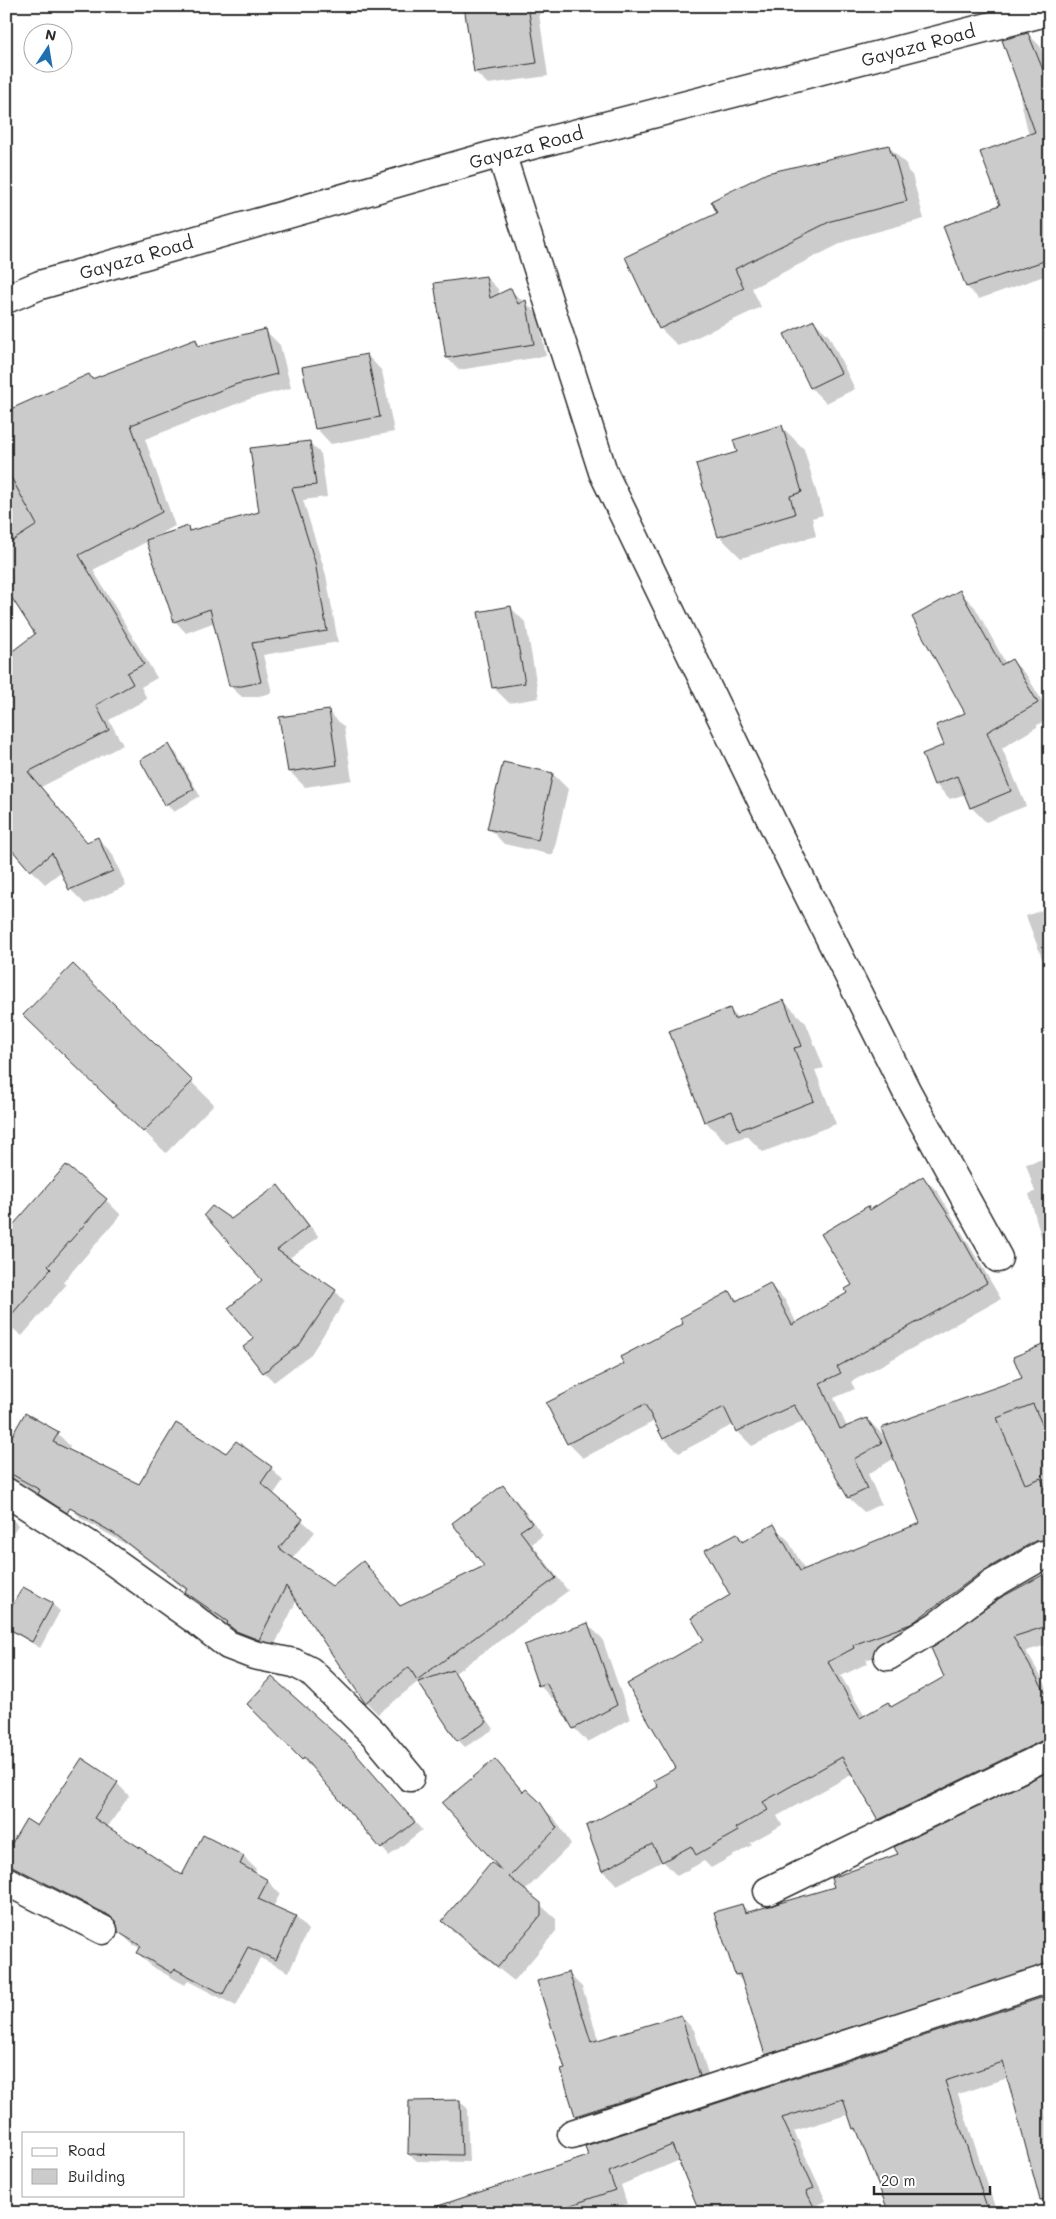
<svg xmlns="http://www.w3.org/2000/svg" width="1056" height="2219" font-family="Mali,sans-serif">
<rect width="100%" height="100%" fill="#fff"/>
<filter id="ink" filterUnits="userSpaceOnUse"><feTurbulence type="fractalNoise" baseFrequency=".02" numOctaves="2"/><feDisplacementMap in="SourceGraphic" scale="10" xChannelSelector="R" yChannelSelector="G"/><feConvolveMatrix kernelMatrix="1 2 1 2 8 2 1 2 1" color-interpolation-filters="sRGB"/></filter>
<g filter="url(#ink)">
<g fill="#0003">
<path d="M466,6H541L542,13L539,14L548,76L488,84L475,72Z"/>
<path d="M1028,34L1040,46L1050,69V274L979,299L967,287L1029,136L1020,97L1023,95Z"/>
<path d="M888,146L906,164L908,171L912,175L924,219L850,239L752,288L761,307L678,346L660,328Z"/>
<path d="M486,277L498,289L499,295L510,290L538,314L546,356L459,370L447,358Z"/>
<path d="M814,321L829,336L855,389L826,403L811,388L785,335Z"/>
<path d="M265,330L280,345L291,388L252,398L145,439L175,526L158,535L187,527L192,532L261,513L310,443L321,454L327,497L303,500L326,575L338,642L263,655L272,693L254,697H242L230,686L215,622L186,633L175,621L148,541L93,570L157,678L141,687L147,699L109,720L123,745L41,787L88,843L98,839L112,853L126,886L85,904L70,889L62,871L45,884L31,870L6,737L37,634L6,587V412L89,376L93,380L196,341L201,346Z"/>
<path d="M367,355L382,371L394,432L331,444L316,428Z"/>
<path d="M782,427L804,449L823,515L812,518L816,536L741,558L719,536L738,453Z"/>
<path d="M960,592L975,607L1006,664L1012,660L1027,676L1050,714V719L1037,725V727L1002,748L1026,806L986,822L971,807L966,794L950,799L935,784L946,746L967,714Z"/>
<path d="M511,608L526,623L539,698L509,703L494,688L480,613Z"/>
<path d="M329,712L344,727L352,780L305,787L289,771Z"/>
<path d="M169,746L176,753L200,796L174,812L166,804Z"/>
<path d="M553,774L568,789L553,855L504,844L489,828Z"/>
<path d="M1050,907V979L1026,916Z"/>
<path d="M73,966L214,1104L166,1153L47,1037Z"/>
<path d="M784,1001L806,1023L824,1068L815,1070L836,1124L763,1152L747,1136L727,1143L705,1121L730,1010L738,1018Z"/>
<path d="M1050,1157V1268L1029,1194L1035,1192L1026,1164Z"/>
<path d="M923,1177L938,1192L1001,1299L851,1382L855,1389L834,1398L847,1427L867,1419L882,1434L887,1442L1024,1379L1050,1344V1556L926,1638L866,1660L868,1663L841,1676L865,1717L888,1703L892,1707L945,1677L1000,1599L1050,1571V1644L1026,1651L1050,1692V1758L894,1834L879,1819L853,1774L777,1816L782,1825L750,1843L752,1845L711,1868L704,1861L677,1876L663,1861L617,1885L603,1871L588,1827L660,1787L678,1768L706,1641L732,1596L737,1534L745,1542L773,1526L788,1540L805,1570L922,1524L895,1458L868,1474L881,1504L864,1512L849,1498L805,1421L752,1446L737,1431L734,1424L679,1453L664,1438L655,1421L583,1458L568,1443L625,1364L730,1292L739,1301L770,1285L785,1300L797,1324L849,1293L854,1285L870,1211Z"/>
<path d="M278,1186L319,1237L288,1259L335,1291L345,1301L311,1354L274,1382L264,1372L255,1339L264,1280L231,1221Z"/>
<path d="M106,1200L121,1215L63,1282L66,1285L22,1336L6,1323V1237Z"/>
<path d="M55,1431L70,1446L36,1497L6,1500V1448Z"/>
<path d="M227,1455L271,1468L283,1481L273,1495L315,1532L292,1559L332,1587L363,1563L402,1607L486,1566L503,1487L515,1499L543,1535L532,1544L568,1591L455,1673L494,1729L465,1747L458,1740L419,1681L378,1714L366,1702L297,1600L271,1652L241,1637L232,1628L199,1604L186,1592L187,1591L129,1546L82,1519L69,1506L140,1486Z"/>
<path d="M6,1513L18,1525L6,1543Z"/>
<path d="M52,1604L60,1611L40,1648L6,1628V1619Z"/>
<path d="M588,1625L602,1638L630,1719L588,1742L574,1728L556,1697L553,1699L539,1685Z"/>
<path d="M249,1704L356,1755L422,1830L389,1856L312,1765L310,1767Z"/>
<path d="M495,1760L524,1792L555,1819L571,1844L525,1891L556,1919V1931L514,1981L458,1936L443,1921L506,1876Z"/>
<path d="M117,1783L129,1796L107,1828L182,1877L203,1836L244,1857L256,1869L254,1874L268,1881L280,1894L273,1907L296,1917L308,1930L289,1972L260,1958L236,2006L188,1981L185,1985L151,1966L138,1953L141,1949L132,1944L119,1931L118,1925L16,1872L6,1863L37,1828Z"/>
<path d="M900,1855L1020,1916L1039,1984L780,2068L766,2054L744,1983L736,1975L742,1905L750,1913L836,1887Z"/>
<path d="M568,1973L582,1987L599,2041L681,2016L694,2030L713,2089L590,2129L576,2116L562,2071L567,2070Z"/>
<path d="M1050,2029V2213H1045L1008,2078L958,2094L997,2213H890L860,2134L854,2129L850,2114L794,2131L826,2201L818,2205L822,2213H754L680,2160L621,2185L627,2204L623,2205L626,2213H452L451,2203Z"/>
<path d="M459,2101L467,2108L469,2162L417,2161L409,2154Z"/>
</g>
<g fill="#cbcbcb" stroke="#2b2b2b">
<path d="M464,6H528L537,63L474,72Z"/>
<path d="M1028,33L1050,87V259L966,287L943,226L1000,205L980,152L1035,132L1002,40Z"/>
<path d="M889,145L892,156L894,155L907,201L831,221L735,269L744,288L659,329L625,257L717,213L711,201L767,173Z"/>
<path d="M486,276L490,298L511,288L518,304L526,300L534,344L446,358L434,283Z"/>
<path d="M814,320L841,373L810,388L784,334Z"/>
<path d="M266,329L277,374L237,384L131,425L162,512L79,555L144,664L127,673L133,684L96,705L109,730L28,772L87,842L98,837L113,871L69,890L52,853L30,871L6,843V656L35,634L6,589V545L37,525L6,468V411L89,374L92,379L196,339L198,346Z"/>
<path d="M367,354L380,417L315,429L302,367Z"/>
<path d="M782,425L802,492L790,496L795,514L718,537L696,464L737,452L733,440Z"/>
<path d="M310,441L316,485L292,488L315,562L327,631L252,643L261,682L242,686H229L210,609L174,622L146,540L188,526L189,531L259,512L250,448Z"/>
<path d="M960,590L1001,665L1012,659L1038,703L987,732L1011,791L970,808L957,776L934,785L922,754L944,745L936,725L965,713L912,617Z"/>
<path d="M511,606L525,683L492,688L478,612Z"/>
<path d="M329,710L337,765L288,772L279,717Z"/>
<path d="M169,744L194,789L165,805L140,760Z"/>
<path d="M503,762L553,773L538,840L487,829Z"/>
<path d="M73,964L193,1081L143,1132L23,1015Z"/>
<path d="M784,1000L802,1046L794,1048L814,1101L739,1130L732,1111L704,1122L669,1031L730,1008L734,1019Z"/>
<path d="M66,1165L107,1199L48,1266L51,1269L6,1321V1233Z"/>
<path d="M923,1176L954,1224L987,1283L837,1367L841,1373L820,1383L840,1429L867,1418L882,1443L854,1459L867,1489L848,1498L794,1405L736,1432L724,1407L663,1439L645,1404L567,1444L546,1403L624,1364L620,1357L683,1324L680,1318L730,1291L736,1301L770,1283L792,1325L847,1293L845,1289L852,1285L821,1234L868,1206L870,1210Z"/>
<path d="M278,1185L309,1226L277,1250L336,1290L300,1344L263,1373L243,1347L254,1339L228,1308L262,1280L204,1215L212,1206L231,1219Z"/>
<path d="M1050,1342V1442L1033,1404L997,1418L1025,1484L1041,1478L1050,1499V1539L1035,1541L983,1571L911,1624L853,1645L854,1648L828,1662L860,1718L888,1702L891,1707L944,1677L931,1648L1000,1598L1050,1571V1625L1013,1637L1050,1700V1739L1043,1740L878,1820L842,1757L763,1802L768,1810L736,1828L738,1831L696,1855L691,1846L662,1862L652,1844L602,1871L586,1826L658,1787L654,1780L676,1768L627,1684L704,1640L691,1618L730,1595L705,1550L737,1533L742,1542L774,1524L800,1571L920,1523L881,1428L1022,1378L1013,1357Z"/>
<path d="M25,1413L59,1432L53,1442L139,1484L176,1423L226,1453L236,1441L272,1467L261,1483L303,1519L279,1548L332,1586L363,1561L400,1606L484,1566L452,1523L503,1485L532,1523L520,1531L556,1578L417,1680L409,1667L365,1703L286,1586L259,1640L236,1631L227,1624L228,1622L185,1592L187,1589L115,1534L70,1508L67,1513L38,1494L40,1490L6,1471V1446Z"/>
<path d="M23,1587L53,1603L32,1642L6,1627V1616Z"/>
<path d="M588,1623L617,1705L573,1729L546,1683L538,1686L524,1645Z"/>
<path d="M453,1670L487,1722L457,1741L418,1682Z"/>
<path d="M272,1677L349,1746L415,1822L381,1849L304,1758L302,1760L247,1704Z"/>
<path d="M82,1758L118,1782L94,1818L182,1875L203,1835L244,1856L240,1864L268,1880L258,1899L296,1916L276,1960L248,1947L223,1994L175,1969L172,1973L137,1953L141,1946L118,1932L116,1922L110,1916L6,1863V1853L26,1819L37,1826Z"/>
<path d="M495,1759L523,1792L526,1789L540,1802L557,1828L509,1877L541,1903V1915L498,1967L442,1921L491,1862L502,1871L442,1803Z"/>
<path d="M1050,1771V1963L765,2055L740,1974L735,1975L714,1912L742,1904L745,1913L834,1887L831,1878L898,1854L894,1847Z"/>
<path d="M569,1972L591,2042L681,2015L700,2076L575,2116L561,2070L565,2069L537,1981Z"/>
<path d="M1050,1995V2198L1040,2200L1003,2062L945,2081L989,2213H889L856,2128L853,2129L843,2099L782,2118L814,2188L806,2191L817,2213H700L672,2145L609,2172L615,2190L548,2213H436L435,2207L588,2156L585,2146Z"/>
<path d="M460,2100L462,2155L408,2154L409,2101Z"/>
</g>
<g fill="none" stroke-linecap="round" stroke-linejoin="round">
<defs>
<g id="street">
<path d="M501,153L603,472L775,828L907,1092L998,1258"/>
<path d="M6,1492L103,1554L193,1618L228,1645L254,1655L294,1663L310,1671L374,1734L410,1777"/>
<path d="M888,1656L937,1626L991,1585L1043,1555H1050"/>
<path d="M6,1881L103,1930"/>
<path d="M768,1891L1050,1754"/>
<path d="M572,2134L1050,1978"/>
</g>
<path id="primary" d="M6,299L40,285L501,153L1050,11"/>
</defs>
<use href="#street" stroke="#2b2b2b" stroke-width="31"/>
<use href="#primary" stroke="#2b2b2b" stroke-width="31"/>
<use href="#street" stroke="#fff" stroke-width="28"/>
<use href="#primary" stroke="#fff" stroke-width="28"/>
</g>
</g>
<g text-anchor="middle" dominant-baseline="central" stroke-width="5" stroke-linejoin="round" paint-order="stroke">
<g font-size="18" fill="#2b2b2b" stroke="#fff">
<text transform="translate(918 45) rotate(-15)">Gayaza Road</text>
<text transform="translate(526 147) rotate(-15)">Gayaza Road</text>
<text transform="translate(136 257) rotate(-16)">Gayaza Road</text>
</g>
</g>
<rect width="1056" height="2219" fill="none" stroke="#fff" stroke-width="25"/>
<rect x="12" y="12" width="1031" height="2194" fill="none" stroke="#2b2b2b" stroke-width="2" filter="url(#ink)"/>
<rect x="22" y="2132" width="162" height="65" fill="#ffffff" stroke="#aaaaaa"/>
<rect x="32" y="2148" width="25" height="8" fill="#ffffff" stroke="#aaaaaa"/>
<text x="68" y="2156" font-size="15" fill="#2b2b2b">Road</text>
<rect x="32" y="2169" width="25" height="15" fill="#cbcbcb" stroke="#aaaaaa"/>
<text x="68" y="2182" font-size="15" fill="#2b2b2b">Building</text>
<g transform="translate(48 48) rotate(12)"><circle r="24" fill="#ffffff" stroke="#aaaaaa"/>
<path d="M0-4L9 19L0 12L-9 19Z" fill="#1f6fb2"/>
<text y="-8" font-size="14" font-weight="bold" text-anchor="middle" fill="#2b2b2b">N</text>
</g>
<path d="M874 2186v8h116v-8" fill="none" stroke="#2b2b2b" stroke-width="2.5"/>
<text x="881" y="2186" font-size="15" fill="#2b2b2b" stroke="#ffffff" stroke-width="4" paint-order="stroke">20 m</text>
</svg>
